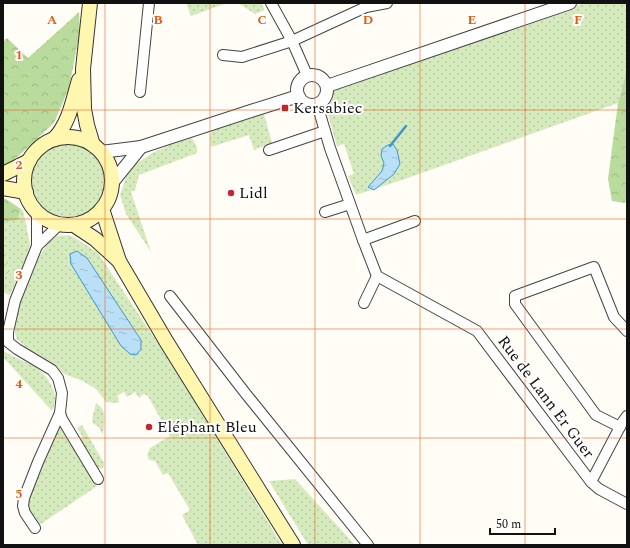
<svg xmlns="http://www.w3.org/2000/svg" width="630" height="548" font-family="Spectral,serif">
<defs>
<pattern id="grass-dots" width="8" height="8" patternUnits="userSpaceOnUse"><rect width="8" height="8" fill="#d5ebbd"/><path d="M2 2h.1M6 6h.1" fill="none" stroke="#b6c8a1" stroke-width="1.8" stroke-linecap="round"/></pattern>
<pattern id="forest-crowns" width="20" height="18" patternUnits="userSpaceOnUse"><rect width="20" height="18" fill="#b9dc9c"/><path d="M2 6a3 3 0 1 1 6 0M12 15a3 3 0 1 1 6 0" fill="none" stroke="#9ebc85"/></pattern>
<pattern id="garden-furrows" width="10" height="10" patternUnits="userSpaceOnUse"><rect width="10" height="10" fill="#d5ebbd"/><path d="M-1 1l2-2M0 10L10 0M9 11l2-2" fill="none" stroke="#b6c8a1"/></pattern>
<pattern id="water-ripples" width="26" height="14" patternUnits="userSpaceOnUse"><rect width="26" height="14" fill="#b9e0f7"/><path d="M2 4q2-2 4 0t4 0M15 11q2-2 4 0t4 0" fill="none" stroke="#9ebfd3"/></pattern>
</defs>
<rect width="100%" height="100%" fill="#fffdf5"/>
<g fill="url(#grass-dots)">
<path d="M186,3H227L191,16Z"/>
<path d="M238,3H261L265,10L255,14Z"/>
<path d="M584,3H627V69L618,103L405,179L356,195L348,176L354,174L344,144L337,146L327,111L332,90Z"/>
<path d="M264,114L272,143L254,150L249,135L211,147L210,140L211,131Z"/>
<path d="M192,138L197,147V153L139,175L135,190L131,192L151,252L126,214L120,195L126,177L136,164L154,152L173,144Z"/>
<circle cx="69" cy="180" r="37"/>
<path d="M21,209L23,210L30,243L29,253L10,295L3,292V275L11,274L3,236V222L17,219Z"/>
<path d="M69,235L77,239L98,253L165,354L282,545H198L182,515L190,510L168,473L163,475L155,461L149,460L147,455L150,448L170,436L148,396L144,394L139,398L135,392L127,397L124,392L117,396L119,401L118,403L106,402L96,389L83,381L64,374L51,362L27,348L17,339L15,334V326L20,304L40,255L49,242L57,236Z"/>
<path d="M3,350C22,364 41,362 52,387C56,395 56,402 52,411L3,357Z"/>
<path d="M96,403C108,410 104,423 103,435L99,427L94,424L92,421L93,415Z"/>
<path d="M82,425L104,463V467L102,469L98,468L96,466L81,442L82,436L77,428Z"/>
<path d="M59,428L61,429L97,486L35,528L27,506L28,497L57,429Z"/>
<path d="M295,479L355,545H308L269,481Z"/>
</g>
<g fill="url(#forest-crowns)">
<path d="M79,12L80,31L69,88L54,123L11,163L3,165V42L7,38L28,58Z"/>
<path d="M627,69V196L625,203L612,201L608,179L618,103Z"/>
<path d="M3,199H6L21,209L17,220L3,222Z"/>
</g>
<path fill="url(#garden-furrows)" d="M3,236L11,274L3,275Z"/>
<g fill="url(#water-ripples)" stroke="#3f96cf">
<path d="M393,144L397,150L400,164L394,174L374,190L368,187L382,171L384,163L381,156L382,149L388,145Z"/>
<path d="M77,251L87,258L141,340V349L136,355L130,354L121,346L71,264L70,254Z"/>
</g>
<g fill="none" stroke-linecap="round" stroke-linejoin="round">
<path stroke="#3f96cf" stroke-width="2.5" d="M390,146L406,126"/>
<defs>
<g id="minor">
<path d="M271,3L292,41L307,75"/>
<path d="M223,55L242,57L292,41L366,7L387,3"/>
<path d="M140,92L149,3"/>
<path d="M317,104L330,148L363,240L377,276L477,331L591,482L599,489L627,504"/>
<path d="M269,150L325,131"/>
<path d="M325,212L350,204"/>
<path d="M363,240L415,221"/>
<path d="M37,246L60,224"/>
<path d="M170,296L246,394L368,545"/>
<path d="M364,303L377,276"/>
<path d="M60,413L62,419L98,479"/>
<path d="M620,427L596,415L515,304V296L594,267L614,317L627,331"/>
<path d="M591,482L622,423L627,416"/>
<path d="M35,528L25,513L23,506L24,498L38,462L60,413L62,393L58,378L52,370L17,349L8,342V332L15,301L37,246V212"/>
</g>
<g id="tertiary">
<circle cx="312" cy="90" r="15"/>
<path d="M327,86L570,3"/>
<path d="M101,152L141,147L254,110L292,98L299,97"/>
<path d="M112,183L141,147"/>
</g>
<g id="secondary">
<path d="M90,3L83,69L84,109L87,125L93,145"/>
<circle cx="68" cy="181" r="44"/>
<path d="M54,139C69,124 73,100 79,80"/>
<path d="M3,174L29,161"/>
<path d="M3,188L26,192"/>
<path d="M102,209L119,261L166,341L293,545"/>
<path d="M74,225L95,239L117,259"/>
</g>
</defs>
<use href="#minor" stroke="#444" stroke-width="12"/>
<use href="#tertiary" stroke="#444" stroke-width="14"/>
<use href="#secondary" stroke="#333" stroke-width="16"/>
<use href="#minor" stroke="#fff" stroke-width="10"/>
<use href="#tertiary" stroke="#fff" stroke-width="12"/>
<use href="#secondary" stroke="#fff6b0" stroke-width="14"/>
</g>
<path fill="none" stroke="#e8590c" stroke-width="1" stroke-opacity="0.55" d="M105,3V545M210,3V545M315,3V545M420,3V545M525,3V545M3,110H627M3,219H627M3,329H627M3,438H627"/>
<g fill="#c4262e" stroke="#fff" stroke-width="1.5">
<rect x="281" y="104" width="8" height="8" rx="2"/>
<circle cx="231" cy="193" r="4"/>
<circle cx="149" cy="427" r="4"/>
</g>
<g text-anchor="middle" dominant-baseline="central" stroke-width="4" stroke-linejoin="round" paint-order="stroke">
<g font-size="16" fill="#111" stroke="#fff" text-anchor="start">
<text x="293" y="108">Kersabiec</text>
<text x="239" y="193">Lidl</text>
<text x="157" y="427">Eléphant Bleu</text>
</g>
<g font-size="16" fill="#111" stroke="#fff">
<text transform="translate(546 397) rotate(53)">Rue de Lann Er Guer</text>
</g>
</g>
<g font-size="13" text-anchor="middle" font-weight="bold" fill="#e8590c" stroke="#fff" stroke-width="4" stroke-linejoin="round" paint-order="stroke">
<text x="52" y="24">A</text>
<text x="158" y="24">B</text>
<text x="262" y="24">C</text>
<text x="368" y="24">D</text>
<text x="472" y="24">E</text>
<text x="578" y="24">F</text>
<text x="19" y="59">1</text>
<text x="19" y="169">2</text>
<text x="19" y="279">3</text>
<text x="19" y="388">4</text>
<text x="19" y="498">5</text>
</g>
<rect width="630" height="548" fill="none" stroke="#111111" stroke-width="8"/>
<path d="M490 528v6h65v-6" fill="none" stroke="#111111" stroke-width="2"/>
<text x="496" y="528" font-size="12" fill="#111111" stroke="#ffffff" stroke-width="3" paint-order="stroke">50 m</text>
</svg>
